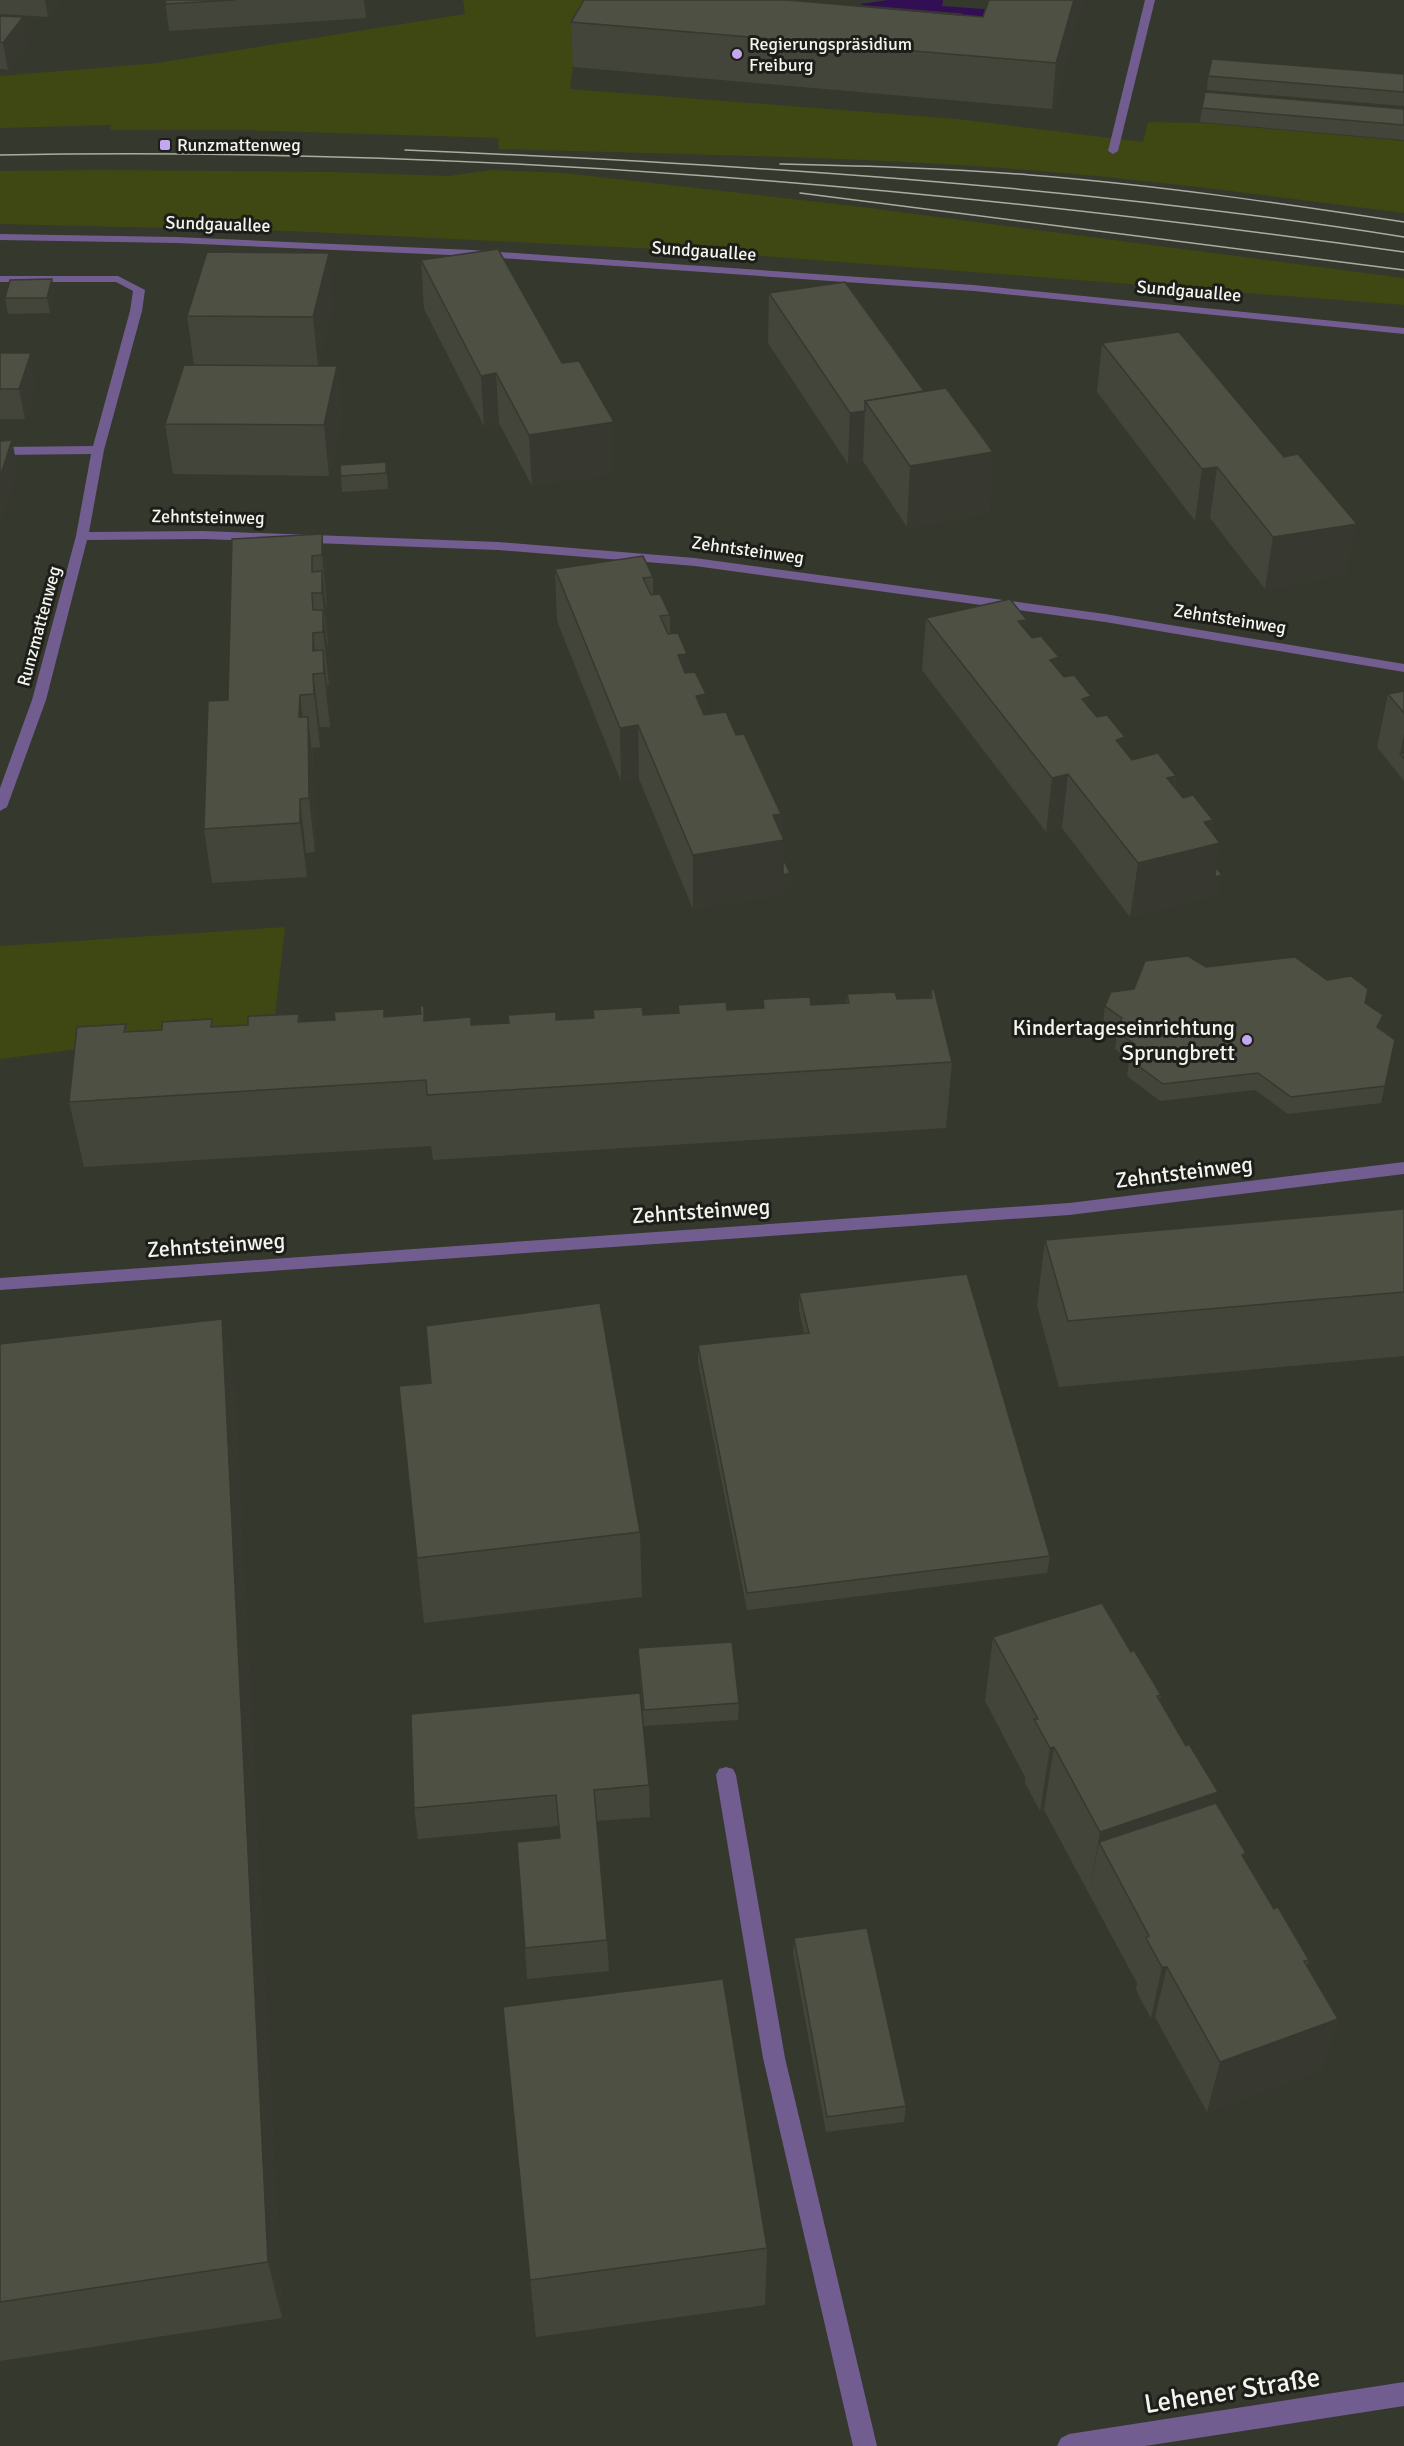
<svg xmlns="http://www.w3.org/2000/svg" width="1404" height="2446" font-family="Signika,sans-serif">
<rect width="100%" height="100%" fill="#35382c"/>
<g fill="#3f4713">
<path d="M463,0H612L573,67L570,89L958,119L1143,142L1148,122L1203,123L1404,141V213C1286,198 1169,182 1051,172C868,156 683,155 499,149L498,138L242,130H110L111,125L0,128V76L157,63L465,14Z"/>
<path d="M102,170L335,172L449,176L491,170L565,173L862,207L1404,278V305L698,251L289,231L0,224V171Z"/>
<path d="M285,927L274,1024L0,1059V946Z"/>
</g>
<path fill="#320f54" d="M888,0H943L942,6L996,10L988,37L858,16L861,4Z"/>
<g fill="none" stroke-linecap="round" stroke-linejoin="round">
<g fill="#715d8f" fill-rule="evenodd">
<path d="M1145,0H1155L1118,151L1113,154L1108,151Z"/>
<path d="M726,1767L733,1769L736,1775L785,2058L877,2446H853L763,2058L716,1775L719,1769Z"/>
</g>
<g fill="#715d8f" fill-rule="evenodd">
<path d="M0,276H118L145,290L142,311L104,450L89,532L204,531L498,542L695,558L1105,614L1404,664V672L1105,622L695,566L498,550L204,539L87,540L46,700L7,807L0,811V788L32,700L76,536L91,454L0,455V447L93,446L130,311L133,291L116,282H0Z"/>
<path d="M1404,1162V1174L1069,1215L0,1290V1278L1069,1203Z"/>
<path d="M1404,2382V2406L1145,2446H1057L1061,2438L1069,2434Z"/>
</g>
<path fill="#715d8f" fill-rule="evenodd" d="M0,234L176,237L472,250L974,285L1404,328V334L974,291L472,256L176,243L0,240Z"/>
<g stroke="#abada4" stroke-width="1.5">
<path d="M405,150C739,164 1074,185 1404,237"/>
<path d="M0,155C469,146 939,187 1404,252"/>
<path d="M780,164C863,166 947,168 1030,175C1155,185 1280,203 1404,222"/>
<path d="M800,193L1404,270"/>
</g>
</g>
<g fill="#43453a">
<path d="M0,0H61L48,17L0,14Z"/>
<path d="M165,0H364L366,18L169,31Z"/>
<path d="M1083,0L1052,109L573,67L571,22L961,15L983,17Z"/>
<path d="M0,16L27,44L8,70L0,69Z"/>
<path d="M1404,74V106L1207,90L1208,76Z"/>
<path d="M1202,108L1404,109V140L1200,122Z"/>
<path d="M421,260L615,473L532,486L499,423L484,426L424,309Z"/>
<path d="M52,279L54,294L50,313L8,314L5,298Z"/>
<path d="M769,293L924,391L993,452L988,514L907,527L863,461L848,464L768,343Z"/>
<path d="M334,302L318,366H337L342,416L329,476L173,474L165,424L194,365L187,316Z"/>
<path d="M1102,343L1347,575L1265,589L1210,518L1195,521L1097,392Z"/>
<path d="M0,353L36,383L25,419H0Z"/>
<path d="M386,462L388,489L342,492L341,476Z"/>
<path d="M322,534L327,586V607H326L328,624V645H327L329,662V685H327L329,703L330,727H320V747L312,748L314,770L315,852L306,853L307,877L212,883L204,829L228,700Z"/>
<path d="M555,569L653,577V595L670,615V633L706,715L736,735L781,814V832L784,840L783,859L790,873L789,890L783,892V894L693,909L639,779L621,781L557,621Z"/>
<path d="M926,618L1026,631L1097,717L1125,737L1123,749L1132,760L1176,776L1175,788L1183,798L1213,820L1211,832L1220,892L1212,894L1211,897L1130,917L1062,828L1046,832L922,670Z"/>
<path d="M1404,691V781L1377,747L1388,694Z"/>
<path d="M1206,967L1327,980L1383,1015L1380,1028L1395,1040L1381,1103L1288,1114L1255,1090L1160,1101L1127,1076L1129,1059L1115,1049L1117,1033L1103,1024L1105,1006L1134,989Z"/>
<path d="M931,990L952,1062L946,1128L433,1160L431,1146L84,1167L69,1102L126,1024L127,1032L162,1030L212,1019L213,1027L248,1025L299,1014L300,1022L385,1016L472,1025L593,1018V1010L643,1015L679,1013L678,1005L727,1010L763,1008V1000L811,1005L846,1003L847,994L897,999L930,998Z"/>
<path d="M1404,1209V1356L1059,1387L1037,1306L1045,1240Z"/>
<path d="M799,1293L1050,1556L1047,1573L747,1610L698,1362V1345L804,1333L799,1310Z"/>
<path d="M222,1319L234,1384L282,2318L0,2361V1344Z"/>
<path d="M431,1383L640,1532L642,1597L424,1623L417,1558Z"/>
<path d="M993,1637L1161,1695L1160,1701L1216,1803L1244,1859L1274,1909L1309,1960L1307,1966L1338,2019L1322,2069L1207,2112L1155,2017L1151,2018L1142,2002L1136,1989L1137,1983L1044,1810L1040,1811L1025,1783V1777L985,1701Z"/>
<path d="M638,1648L739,1703L738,1720L644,1726L639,1665Z"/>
<path d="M411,1714L649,1785L650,1817L596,1821L607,1940L609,1971L527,1979L525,1948L559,1838V1826L418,1839L414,1808Z"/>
<path d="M794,1938L906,2106L904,2122L826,2132L793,1954Z"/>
<path d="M503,2007L767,2248L765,2305L536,2337Z"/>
</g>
<g fill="#373830">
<path d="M45,0H61L48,17Z"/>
<path d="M1074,0H1083L1052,109L1056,63Z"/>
<path d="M23,17L27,44L8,70L3,43Z"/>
<path d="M329,253L334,302L318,366L313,317Z"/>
<path d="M52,279L54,294L50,313L47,298Z"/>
<path d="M31,353L36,383L25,419L19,389Z"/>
<path d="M337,366L342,416L329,476L324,425Z"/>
<path d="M496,373L499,423L484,426L481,376Z"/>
<path d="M865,411L863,461L848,464L850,413Z"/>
<path d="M614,422L615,473L532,486L529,435Z"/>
<path d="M12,440L18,471L0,527V477Z"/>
<path d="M993,452L988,514L907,527L910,466Z"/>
<path d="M1217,467L1210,518L1195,521L1202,469Z"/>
<path d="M1357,524L1347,575L1265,589L1273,537Z"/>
<path d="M322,534L327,586V607L322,555Z"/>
<path d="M322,571L328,624V645L322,593Z"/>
<path d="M323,610L329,662V685L323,632Z"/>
<path d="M1027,620L1023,668L1018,621Z"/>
<path d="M313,633L318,674L313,651Z"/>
<path d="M323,650L329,703L330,727L324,673Z"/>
<path d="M687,654V707L678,655Z"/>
<path d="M1059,657L1054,705L1050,660Z"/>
<path d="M313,674L320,727V747L314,694Z"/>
<path d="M706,694V747L696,696Z"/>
<path d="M300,695L306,748L299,717Z"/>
<path d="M1091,696L1085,745L1082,699Z"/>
<path d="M308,717L314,770L315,852L309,798Z"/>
<path d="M638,725L639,779L621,781L620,728Z"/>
<path d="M1404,734V759L1400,754Z"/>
<path d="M1125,737L1119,786L1116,740Z"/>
<path d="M1068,774L1062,828L1046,832L1052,778Z"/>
<path d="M1176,776L1169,824L1167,778Z"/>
<path d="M300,799L306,853L307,877L300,823Z"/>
<path d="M781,814L780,840H784L783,875L790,873L789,890L783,892V894L693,909V855L773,815Z"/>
<path d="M1213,820L1209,846L1220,843L1215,877L1222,875L1220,892L1212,894L1211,897L1130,917L1138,863L1204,822Z"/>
<path d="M1383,1015L1379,1032L1377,1027Z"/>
<path d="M222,1319L234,1384L282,2318L268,2262Z"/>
<path d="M1054,1747L1044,1810L1040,1811L1050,1748Z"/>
<path d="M1218,1792L1204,1855L1099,1842L1089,1895L1100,1832Z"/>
<path d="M1162,1967H1167L1155,2017L1151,2018Z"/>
<path d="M1338,2019L1322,2069L1207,2112L1220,2062Z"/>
</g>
<g fill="#4e5044" stroke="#373830" stroke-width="1.5">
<path d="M165,0H235L166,4Z"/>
<path d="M584,0H788L983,17L989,0H1074L1056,63L571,22Z"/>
<path d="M851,5H852L961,14L960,15Z"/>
<path d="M0,16L23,17L3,43L0,42Z"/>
<path d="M1212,59L1404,74V92L1208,76Z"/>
<path d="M1205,92L1404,109V125L1202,108Z"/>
<path d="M498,249L562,363L579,361L614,422L529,435L496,373L481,376L421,260Z"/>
<path d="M207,252L329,253L313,317L187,316Z"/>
<path d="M52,279L47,298H5L10,280Z"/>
<path d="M845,282L924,391L865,401V411L850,413L769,293Z"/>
<path d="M1179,332L1284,457L1298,454L1357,524L1273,537L1217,467L1202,469L1102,343Z"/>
<path d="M0,353H31L19,389H0Z"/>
<path d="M184,365L337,366L324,425L165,424Z"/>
<path d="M946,388L993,452L910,466L865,401Z"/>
<path d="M12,440L0,477V441Z"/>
<path d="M386,462V473L341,476L340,465Z"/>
<path d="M322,534V555L312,556V572L322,571V593H312L313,610H323V632L313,633V651L323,650L324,673L313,674L314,694L300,695L299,717H308L309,798L300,799V823L204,829L208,701L228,700L232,539Z"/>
<path d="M643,556L653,577L643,578L651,595L660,594L670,615L660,616L668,634L678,633L687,654L678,655L685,673L695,672L706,694L696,696L704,715L726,712L736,735L744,734L781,814L773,815L784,840L693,855L638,725L620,728L555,569Z"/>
<path d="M1010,599L1027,620L1018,621L1032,638L1041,636L1059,657L1050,660L1064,677L1074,675L1091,696L1082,699L1097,717L1107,715L1125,737L1116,740L1132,760L1158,753L1176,776L1167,778L1183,798L1193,795L1213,820L1204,822L1220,843L1138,863L1068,774L1052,778L926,618Z"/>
<path d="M1404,691V713L1388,694Z"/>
<path d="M1404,753V759L1400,754Z"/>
<path d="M783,859L790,873L783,875Z"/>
<path d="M1216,867L1222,875L1215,877Z"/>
<path d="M1188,956L1206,967L1295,957L1327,980L1351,976L1368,989L1365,1003L1383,1015L1377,1027L1395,1040L1385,1086L1291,1097L1258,1073L1163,1084L1129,1059L1135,1044L1117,1032L1122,1018L1105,1006L1111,992L1134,989L1145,961Z"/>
<path d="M934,989L952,1062L427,1095L426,1080L69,1102L77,1027L126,1024L124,1032L162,1030V1022L212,1019L211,1027L248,1025V1017L251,1016L299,1014L298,1022L335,1020L334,1012L384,1009V1017L421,1014L420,1006H424V1021L471,1017V1025L509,1023L508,1015L556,1012V1020L594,1018L593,1010L642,1007L643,1015L679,1013L678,1005L726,1002L727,1010L764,1008L763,1000L766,999L810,997L811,1005L849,1003L847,994L895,992L897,999L932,998L931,990Z"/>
<path d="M1404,1209V1292L1068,1321L1045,1240Z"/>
<path d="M967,1274L1050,1556L747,1593L698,1345L809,1333L799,1293Z"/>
<path d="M600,1303L640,1532L417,1558L399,1386L431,1383L426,1326Z"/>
<path d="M222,1319L268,2262L0,2302V1344Z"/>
<path d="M1102,1603L1131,1652L1134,1650L1161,1695L1157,1696L1186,1746L1189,1744L1218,1792L1100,1832L1054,1747L1050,1748L1034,1719H1038L993,1637Z"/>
<path d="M732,1642L739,1703L644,1710L638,1648Z"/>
<path d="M640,1693L649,1785L594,1790L607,1940L525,1948L517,1842L560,1838L556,1795L414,1808L411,1714Z"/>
<path d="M1216,1803L1246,1853L1242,1855L1274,1909L1278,1907L1309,1960L1304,1961L1338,2019L1220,2062L1167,1967H1162L1153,1951L1146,1938L1149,1936L1099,1842Z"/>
<path d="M867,1928L906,2106L827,2117L794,1938Z"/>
<path d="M723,1979L767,2248L530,2280L503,2007Z"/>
</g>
<g fill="#c4a7f1" stroke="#1d1e19" stroke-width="2">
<circle cx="737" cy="54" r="6"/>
<rect x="159" y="139" width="12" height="12" rx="3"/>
<circle cx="1247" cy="1040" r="6"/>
</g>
<g text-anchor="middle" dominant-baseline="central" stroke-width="6" stroke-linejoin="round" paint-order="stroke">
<g font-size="18" fill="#f3f4ed" stroke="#1d1e19" text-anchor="start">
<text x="749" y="44">Regierungspräsidium<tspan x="749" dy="21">Freiburg</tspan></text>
<text x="177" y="145">Runzmattenweg</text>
</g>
<g font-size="18" fill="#f3f4ed" stroke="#1d1e19">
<text transform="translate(218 224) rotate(2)">Sundgauallee</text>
<text transform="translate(704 251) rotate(4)">Sundgauallee</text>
<text transform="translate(1189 291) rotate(5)">Sundgauallee</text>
<text transform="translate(208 517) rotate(1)">Zehntsteinweg</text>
<text transform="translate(748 550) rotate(8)">Zehntsteinweg</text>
<text transform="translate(1230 619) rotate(9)">Zehntsteinweg</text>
<text transform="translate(39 626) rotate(-75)">Runzmattenweg</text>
</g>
<g font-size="22" fill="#f3f4ed" stroke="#1d1e19" text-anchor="end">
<text x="1235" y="1027">Kindertageseinrichtung<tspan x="1235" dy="25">Sprungbrett</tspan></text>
</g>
<g font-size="22" fill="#f3f4ed" stroke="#1d1e19">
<text transform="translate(1184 1172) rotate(-7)">Zehntsteinweg</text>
<text transform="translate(701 1211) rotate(-4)">Zehntsteinweg</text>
<text transform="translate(216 1245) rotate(-4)">Zehntsteinweg</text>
</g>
<g font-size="27" fill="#f3f4ed" stroke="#1d1e19">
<text transform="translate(1232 2391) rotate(-9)">Lehener Straße</text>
</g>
</g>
</svg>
